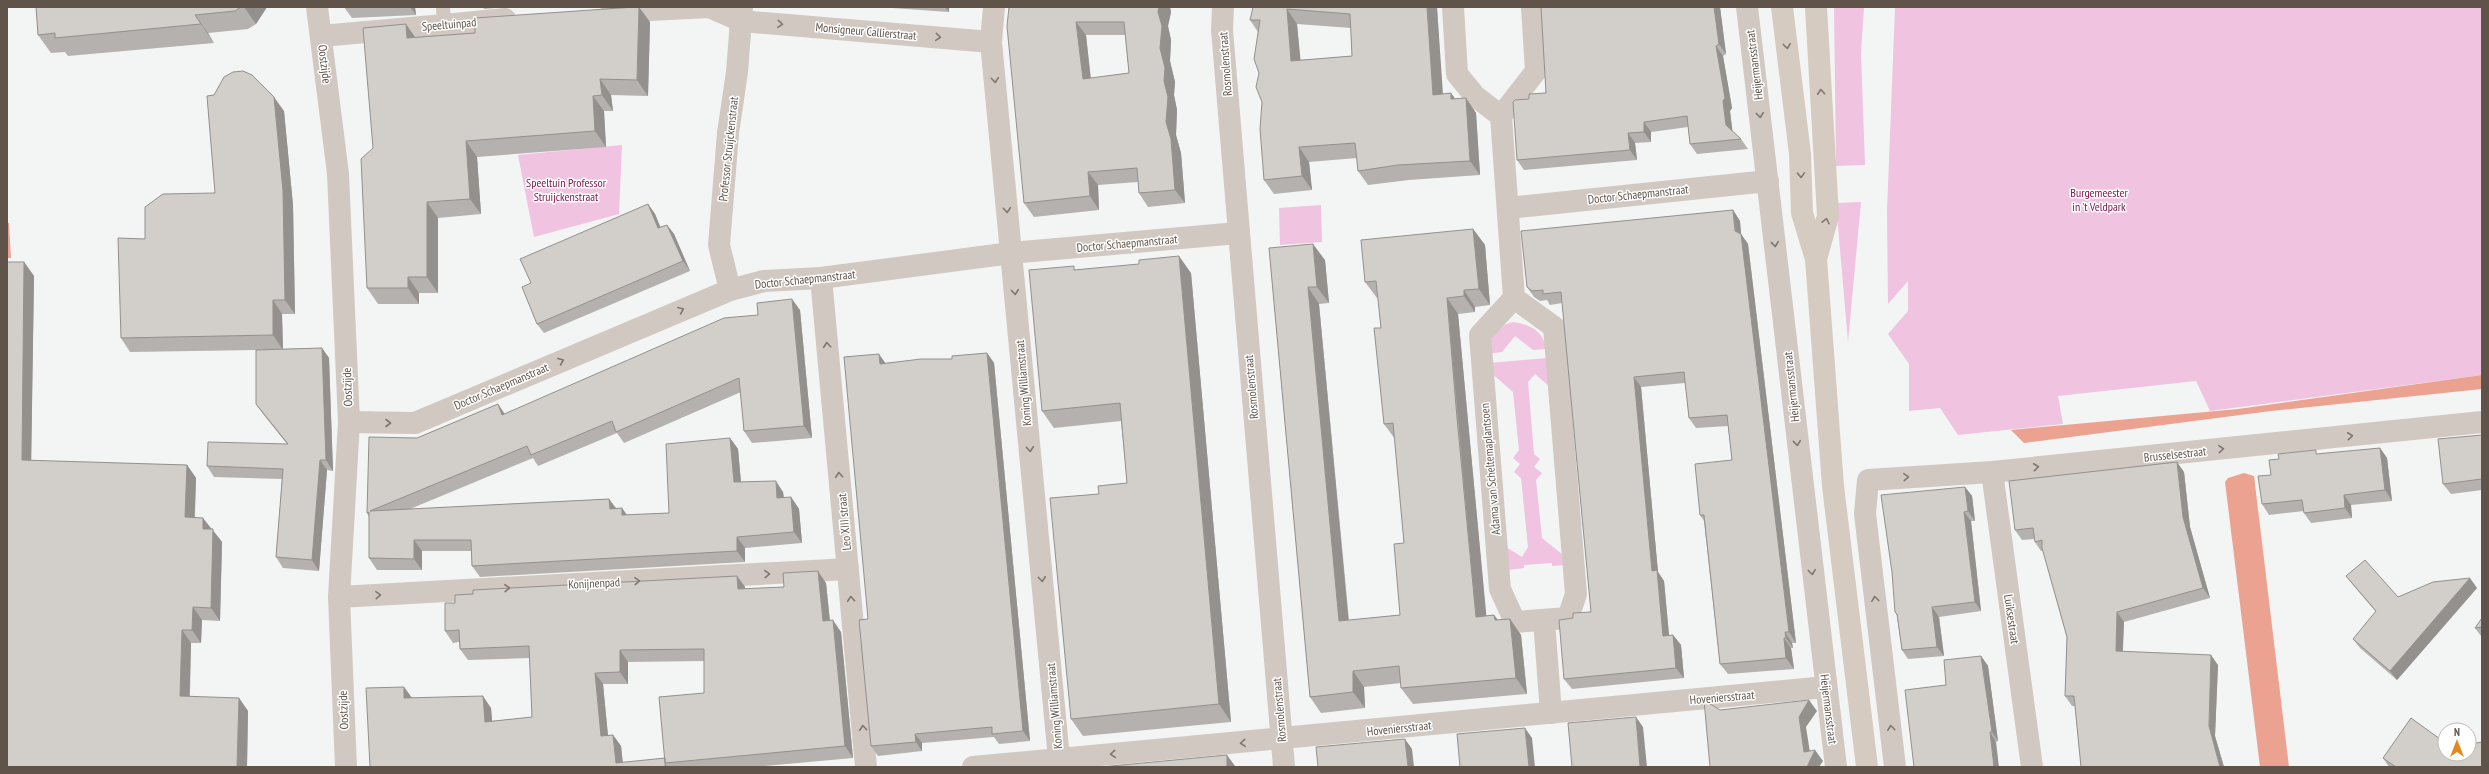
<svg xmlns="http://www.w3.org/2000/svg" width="2489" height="774" font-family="'PT Sans Narrow',sans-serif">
<rect width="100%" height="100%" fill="#f3f5f5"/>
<g fill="#f0c3e0">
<path d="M1834,7H1864L1861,53L1865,165L1836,166Z"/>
<path d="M1895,7H2482V375L2210,411L2196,381L2058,396L2063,424L1958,435L1940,408L1909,411V364L1888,334L1908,311V281L1888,304L1887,211Z"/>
<path d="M622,145L619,214L534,237L518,155Z"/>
<path d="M1861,202L1848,342L1836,203Z"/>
<path d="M1321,205L1322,242L1280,245L1279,208Z"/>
<path d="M1513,322C1529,324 1544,331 1546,349L1533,350L1515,336L1502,352L1488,354C1491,336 1494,327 1513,322Z"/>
<path d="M1547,358L1550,387L1535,374L1528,382L1534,454L1540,459L1534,467L1542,473L1536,480L1542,538L1567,558V565L1552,566V563L1524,565V568L1508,570L1506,547L1522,557L1528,547L1521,478L1514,472L1520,464L1513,458L1519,450L1513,392L1489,371V363Z"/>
</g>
<g fill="#eca291">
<path d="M7,223H9L11,258H7Z"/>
<path d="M2482,375V389L2271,411L2024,443L2011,430L2238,409Z"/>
<path d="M2244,473L2254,476L2289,767H2260L2225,482L2228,478Z"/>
</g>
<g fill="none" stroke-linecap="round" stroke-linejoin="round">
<path stroke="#d1c8c1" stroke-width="14" d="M443,7L444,25"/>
<g stroke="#d1c8c1" stroke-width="22">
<path d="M611,12L709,7L741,21"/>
<path d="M444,25L505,19"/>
</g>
<g stroke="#d1c8c1" stroke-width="22">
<path d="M317,7L338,174L349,422L339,597L346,767"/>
<path d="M994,7L991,42L1059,759"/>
<path d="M1223,7L1222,30L1284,767"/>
<path d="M1453,7L1457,74L1475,96L1501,116"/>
<path d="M1747,7L1836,767"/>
<path d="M741,21L991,42"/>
<path d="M321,36L444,25"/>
<path d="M1508,208L1768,181"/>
<path d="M821,278L866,767"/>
<path d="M730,290L719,245L728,133L737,72L742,7"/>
<path d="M1514,298L1554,327L1576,594L1568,618L1515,622L1500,589L1480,335L1514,298L1501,116L1536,71L1532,7"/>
<path d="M349,422L415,423L730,290L764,281L821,278L1011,253L1238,233"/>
<path d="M1992,472L2032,767"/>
<path d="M339,597L848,569"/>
<path d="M1544,621L1551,713"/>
<path d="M973,767L1826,687"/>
<path d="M1895,767L1865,514L1868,480L1992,472L2482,422"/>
</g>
<g stroke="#d5cbc1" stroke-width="22">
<path d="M1782,7L1800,154L1802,213L1816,259L1833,486L1867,767"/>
<path d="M1816,259L1828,216L1816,7"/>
</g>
</g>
<g fill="#b5b1ae" fill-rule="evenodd">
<path d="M36,7H267L256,24L248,29L208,33L214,43L68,56L65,52L51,53L38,35Z"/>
<path d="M344,7H415L416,15L352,18Z"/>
<path d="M483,7H507L484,9Z"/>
<path d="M878,7H949V12Z"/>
<path d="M1009,7H1170L1171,12L1168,26L1171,40L1170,61L1175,82L1174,95L1177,110L1176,135L1181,153L1185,203L1148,207L1139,193L1138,182L1098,185L1099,210L1034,217L1024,203ZM1086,35H1125L1129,73L1091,78Z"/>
<path d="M1253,7H1437L1442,94L1451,93L1455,99L1466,98L1476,113L1480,175L1409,180L1368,185L1358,171L1357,158L1309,162L1312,190L1274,194L1264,180L1262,102L1259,73L1258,32L1250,20ZM1297,24L1351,28L1352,56L1300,60Z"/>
<path d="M1541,7H1720L1726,54L1723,56L1732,108L1730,111L1732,131L1741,139L1748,149L1697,154L1690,144L1688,127L1651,132V142L1635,143L1637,160L1524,170L1517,160L1529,99L1546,93Z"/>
<path d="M650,22L648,96L611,95L613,111H604L606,147L477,157L481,214L438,218V293H419V304H378L367,288L373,148L416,37Z"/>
<path d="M284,111L293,205L295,314H282L283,349L322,348L329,358L333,471L327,470L319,571L283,568L276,557L282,479L214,477L207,466L287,444L263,414L256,404L263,350L130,352L121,338L145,239L215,193Z"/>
<path d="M648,204L655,214L660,227L667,225L674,234L690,271L544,333L537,324L531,283Z"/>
<path d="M1733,210L1740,221L1741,234L1748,244L1796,643H1792L1793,648H1791L1794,669L1728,674L1720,664L1704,521L1700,515L1732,460L1728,426L1696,428L1689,418L1685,383L1641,387L1658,572L1664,581L1669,635H1673L1681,645L1684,678L1572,689L1564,679L1573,618L1591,612L1562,303L1550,305L1547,300L1540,301L1534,297L1527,287Z"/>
<path d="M1473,229L1485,245L1490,305L1475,307V312L1458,314L1486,616L1494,615L1498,620L1510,619L1521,635L1527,694L1413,704L1401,688V683L1364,687L1365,708L1321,713L1310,697L1269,248L1325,260L1329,303L1319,304L1349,620L1400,615L1404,543L1395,439L1384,424L1381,328L1378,298H1377L1365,282Z"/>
<path d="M24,262L34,276L31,461L187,465L196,478L195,517L212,529L222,542L220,621L202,620L201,643H191L190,697L239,698L248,711L247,767H7Z"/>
<path d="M1077,270L1191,273L1231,722L1083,736L1071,719L1099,494L1127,483L1121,421L1054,428L1042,411Z"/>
<path d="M800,310L812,438L752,443L744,431L741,392L624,443L617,433L538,466L533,458L410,509L609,499L616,508H622L626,515L669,513L730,438L738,449L741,482L783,492L784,498L791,497L799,509L802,543L745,548V562L480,577L472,566L471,551H422V570H377L369,558V517L367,513L417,438L498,404L505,414Z"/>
<path d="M987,353L994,363L1030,741L999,744L994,737L922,743V751L878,756L871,746L868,619L885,363L952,359Z"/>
<path d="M2482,435V490L2451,494L2443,484Z"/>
<path d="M2380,448L2387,458L2392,501L2351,505L2352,518L2311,523L2304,513V511L2269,515L2262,504L2271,475L2319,454Z"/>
<path d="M2184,472L2190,527L2210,598L2124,622L2123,652L2218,665L2215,736L2224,767H2081L2075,706H2072L2065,696L2067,637L2043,551H2041L2035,542L2034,539L2022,540L2015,530Z"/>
<path d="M1965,487L1972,496L1975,521H1971L1981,611L1939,617L1944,656L1908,659L1902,650L1897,616L1895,612Z"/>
<path d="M737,576L745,587V589L784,587L826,583L830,620L841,632L853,758L754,767H370L404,687L412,698L491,708L492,721L532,717L530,658L468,660L460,649L459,642L453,643L445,631L455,603L473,594ZM704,661V693L665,758L623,763L621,746L613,735H608L603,684H628V662Z"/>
<path d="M2346,576L2398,597L2477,588L2397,680L2360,648L2353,639L2376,612L2353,585Z"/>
<path d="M2482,618V636H2481L2475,628Z"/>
<path d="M1981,656L1988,666L1998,741L1996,742L1946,685Z"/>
<path d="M2440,739L2476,743L2482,767H2389L2383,758Z"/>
</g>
<g fill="#93908d">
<path d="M244,7H267L256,24Z"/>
<path d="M410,7H415L416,15Z"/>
<path d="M639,7L650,22L648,96L637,80Z"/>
<path d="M945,7H949V12Z"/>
<path d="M1159,7H1170L1171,12L1168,26L1171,40L1170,61L1175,82L1174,95L1177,110L1176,135L1181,153L1185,203L1175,190L1166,122L1164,81L1160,48L1158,12Z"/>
<path d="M1427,7H1437L1444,109L1433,95Z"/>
<path d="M1714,7H1720L1726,54L1719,44Z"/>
<path d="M1287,9L1297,24L1302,75L1291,61Z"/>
<path d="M195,15L208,33L214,43L201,24Z"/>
<path d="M1076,22L1086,35L1092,93L1083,79Z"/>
<path d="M406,24L417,40L407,38Z"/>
<path d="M1716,46L1723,56L1732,108L1730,111L1733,135L1726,125Z"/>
<path d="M600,79L611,95L613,111L602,95Z"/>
<path d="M1451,93L1461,107L1451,99Z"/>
<path d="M593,96L604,111L606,147L595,131Z"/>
<path d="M274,97L284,111L293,205L295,314L285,300Z"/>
<path d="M1466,98L1476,113L1480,175L1470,161Z"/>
<path d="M1644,122L1651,132V142L1644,132Z"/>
<path d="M1628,133L1635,143L1637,160L1630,150Z"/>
<path d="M466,141L477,157L481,214L470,199Z"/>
<path d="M1299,147L1309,162L1312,190L1302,176Z"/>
<path d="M1088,172L1098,185L1099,210L1090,196Z"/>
<path d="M427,202L438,218V293L427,277Z"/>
<path d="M648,204L655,214L665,238L658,228Z"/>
<path d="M1733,210L1740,221L1741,234L1748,244L1796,643L1789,632Z"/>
<path d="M667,225L674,234L690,271L683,261Z"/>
<path d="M1473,229L1485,245L1490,305L1479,289Z"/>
<path d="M1313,244L1325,260L1329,303L1317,287Z"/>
<path d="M1179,256L1191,273L1231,722L1219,704Z"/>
<path d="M24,262L34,276L31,474L22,460Z"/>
<path d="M408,277L419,293V304L408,288Z"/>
<path d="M1308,287L1319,304L1350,637L1339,621Z"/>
<path d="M1464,290L1475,307V312L1464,296Z"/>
<path d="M1447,298L1458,314L1488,633L1476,617Z"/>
<path d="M792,299L800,310L812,438L804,426Z"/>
<path d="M273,300L282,314L283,350L273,335Z"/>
<path d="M322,348L329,358L333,471L326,460Z"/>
<path d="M987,353L994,363L1030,741L1023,731Z"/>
<path d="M879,354L886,364H880Z"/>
<path d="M1634,377L1641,387L1658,572L1664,581L1670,646L1663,636L1652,571Z"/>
<path d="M498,404L505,415H502Z"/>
<path d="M730,438L738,449L742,494L734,482Z"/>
<path d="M2380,448L2387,458L2392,501L2385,490Z"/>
<path d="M320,460L327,470L319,571L312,560Z"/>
<path d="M2177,462L2184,472L2190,527L2210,598L2203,588L2183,517Z"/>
<path d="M187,465L196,478L194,530L185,517Z"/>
<path d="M776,481L783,492L785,510L777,498Z"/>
<path d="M1965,487L1972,496L1975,521L1968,511Z"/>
<path d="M2344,495L2351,505L2352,518L2345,508Z"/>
<path d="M791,497L799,509L802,543L794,532Z"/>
<path d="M609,499L617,510L610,509Z"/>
<path d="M622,508L630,519L622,515Z"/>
<path d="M1964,512L1971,521L1981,611L1975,602Z"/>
<path d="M203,518L222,542L220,621L211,608L203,529Z"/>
<path d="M737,537L745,548V562L737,551Z"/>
<path d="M414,540L422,551V570L414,559Z"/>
<path d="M818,571L826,583L831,633L823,621Z"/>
<path d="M737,576L745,587L746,601L738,589Z"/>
<path d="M2470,578L2477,588L2397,680L2390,671Z"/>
<path d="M193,607L202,620L201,643L192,630Z"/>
<path d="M1932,607L1939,617L1944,656L1937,647Z"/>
<path d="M2117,612L2124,622L2122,661L2116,651Z"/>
<path d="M1494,615L1506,631L1495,620Z"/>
<path d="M1510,619L1521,635L1527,694L1516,678Z"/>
<path d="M833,620L841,632L853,758L845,746Z"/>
<path d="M182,630L191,643L189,710L180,696Z"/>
<path d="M1785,632L1792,643L1793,648L1786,638Z"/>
<path d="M1673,635L1681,645L1684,678L1676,668Z"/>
<path d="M1784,638L1791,648L1794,669L1786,658Z"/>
<path d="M620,650L628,662V684L620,672Z"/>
<path d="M2211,655L2218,665L2215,736L2224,767H2220L2209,726Z"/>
<path d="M1981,656L1988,666L1998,741L1992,732Z"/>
<path d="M1353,671L1364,687L1365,708L1353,692Z"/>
<path d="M595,673L603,684L609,747L601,736Z"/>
<path d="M404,687L412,698H404Z"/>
<path d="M483,696L491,708L493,733L485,722Z"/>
<path d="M239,698L248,711L247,767H237Z"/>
<path d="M1809,700L1817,711L1806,727L1811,759L1815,750L1823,761L1819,767H1807L1804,752L1799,717Z"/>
<path d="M1636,717L1643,727L1647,767H1640Z"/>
<path d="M1525,728L1532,738L1535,767H1529Z"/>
<path d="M1990,732L1996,742L1999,767H1994Z"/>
<path d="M915,734L922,743V751L916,742Z"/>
<path d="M613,735L621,746L623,767L616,763Z"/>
<path d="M1405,739L1412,749L1414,767H1408Z"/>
<path d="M1227,755L1235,766V767H1227Z"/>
</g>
<g fill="#d2ceca" stroke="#93908d" fill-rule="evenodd">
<path d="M36,7H241L235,11L195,15L201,24L55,38V33L38,35Z"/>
<path d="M635,7H639L637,80L600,79L602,95L593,96L595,131L466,141L470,199L427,202V277H408V288H367L361,159L373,148L363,28L406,24L407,38L475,33V18Z"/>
<path d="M1009,7H1159L1158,12L1162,26L1160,48L1165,68L1164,81L1168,97L1166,122L1171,139L1175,190L1139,193L1137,168L1088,172L1090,196L1024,203L1007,26ZM1076,22H1124L1129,73L1083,79Z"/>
<path d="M1253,7H1427L1433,95L1451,93V99L1466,98L1470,161L1398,165L1358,171L1355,143L1299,147L1302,176L1264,180L1260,129L1262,102L1256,87L1259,73L1254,59L1260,20H1250ZM1287,9L1350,14L1352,56L1291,61Z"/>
<path d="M1541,7H1714L1719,44L1716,46L1725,98L1723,101L1726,125L1741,139L1690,144L1687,116L1644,122V132L1628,133L1630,150L1517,160L1513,102L1515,100L1529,99V94L1546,93Z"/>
<path d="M243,71L252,75L274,97L283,191L285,300H273V335L121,338L118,238L145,239V207L163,194L215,193L207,96L214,95L224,77L233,72Z"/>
<path d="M648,204L658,228L667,225L683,261L537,324L522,287L531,283L520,259Z"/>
<path d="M1733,210L1735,231L1741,234L1789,632H1785L1786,638H1784L1786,658L1720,664L1704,515H1700L1695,464L1732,460L1727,415L1689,418L1684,372L1634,377L1652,571L1657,570L1663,636L1673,635L1676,668L1564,679L1559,620L1573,618V613L1591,612L1561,292L1543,294V290L1532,291L1527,287L1521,231Z"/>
<path d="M1473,229L1479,289L1464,290V296L1447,298L1457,418L1476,617L1494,615L1495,620L1510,619L1516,678L1401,688L1399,666L1353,671V692L1310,697L1269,248L1313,244L1317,287H1308L1339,621L1400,615L1394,544L1404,543L1393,423L1384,424L1374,328H1381L1376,281L1365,282L1361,240Z"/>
<path d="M1179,256L1219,704L1071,719L1050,498L1099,494L1098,486L1127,483L1120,403L1042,411L1029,270L1074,266V270L1139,264V260Z"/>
<path d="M7,262H24L22,460L187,465L185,517L203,518V529H213L211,608L193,607L192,630H182L180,696L239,698L237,767H7Z"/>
<path d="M792,299L804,426L744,431L739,378L616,432L612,421L531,455L527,446L370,511L609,499L610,509L622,508V515L669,513L666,444L730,438L734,482L776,481L777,498L791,497L794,532L737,537V551L472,566L471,540H414V559L369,558V512L367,513L369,437L417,438L498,404L502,415L724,318L758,315L757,303Z"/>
<path d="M322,348L326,460H320L312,560L276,557L283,469L207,466L208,442L288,444L256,404V350Z"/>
<path d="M987,353L1023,731L992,734V727L915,734L916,742L871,746L859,620L868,619L844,357L879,354L880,364L921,359H952V356Z"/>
<path d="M2482,435V479L2443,484L2438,439Z"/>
<path d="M2380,448L2385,490L2344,495L2345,508L2304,513L2302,500L2262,504L2258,476L2271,475L2269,460L2279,459L2278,454L2316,450V454Z"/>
<path d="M2177,462L2183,517L2203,588L2117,612L2116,651L2211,655L2209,726L2220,767H2081L2074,696H2065L2067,637L2042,548V540L2035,542L2033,528L2015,530L2009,481Z"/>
<path d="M1965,487L1968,511L1964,512L1975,602L1932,607L1937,647L1902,650L1897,614L1895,612L1892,572L1881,495Z"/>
<path d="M2365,560L2398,597L2433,582L2470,578L2390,671L2353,639L2376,611L2346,576Z"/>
<path d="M818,571L823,621L833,620L845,746L665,763L659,697L704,693V649L620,650V672L595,673L601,736L613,735L616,763L665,758V767H370L366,688L404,687V698L483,696L485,722L532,717L529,646L460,649L459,630L445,631V603H455V595L473,594V590L737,576L738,589L784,587L783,573Z"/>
<path d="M2482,618V627L2475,628Z"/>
<path d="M1981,656L1992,732H1990L1994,767H1914L1905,690L1946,685L1944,660Z"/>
<path d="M1704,700L1720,710L1809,700L1799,717L1804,752L1815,750L1807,767H1710Z"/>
<path d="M1636,717L1640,767H1572L1568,723Z"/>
<path d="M2411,718L2440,739H2445V754H2469V742L2476,743L2482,742V767H2396L2383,758Z"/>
<path d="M1525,728L1529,767H1460L1457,734Z"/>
<path d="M1405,739L1408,767H1318L1316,747Z"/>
<path d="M1227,755V767H1101Z"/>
</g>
<defs><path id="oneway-chevron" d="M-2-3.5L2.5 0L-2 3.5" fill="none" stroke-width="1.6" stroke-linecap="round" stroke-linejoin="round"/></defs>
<g stroke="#82776e">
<use href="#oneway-chevron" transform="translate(780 24) rotate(5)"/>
<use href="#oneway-chevron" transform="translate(938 37) rotate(5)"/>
<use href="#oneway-chevron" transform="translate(995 80) rotate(85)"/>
<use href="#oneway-chevron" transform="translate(1760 115) rotate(83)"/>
<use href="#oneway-chevron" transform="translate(1007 210) rotate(85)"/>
<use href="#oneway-chevron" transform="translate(1775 244) rotate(84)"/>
<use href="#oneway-chevron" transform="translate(1015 292) rotate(85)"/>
<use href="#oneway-chevron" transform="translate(681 310) rotate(-23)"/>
<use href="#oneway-chevron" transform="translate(827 345) rotate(-95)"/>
<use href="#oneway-chevron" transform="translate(561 361) rotate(-23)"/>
<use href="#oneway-chevron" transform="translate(388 423)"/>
<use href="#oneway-chevron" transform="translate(2350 436) rotate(-6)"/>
<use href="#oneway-chevron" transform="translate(1797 443) rotate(84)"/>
<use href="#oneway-chevron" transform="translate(1030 449) rotate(85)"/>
<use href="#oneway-chevron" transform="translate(2221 449) rotate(-5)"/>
<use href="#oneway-chevron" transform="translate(2036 467) rotate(-6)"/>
<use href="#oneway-chevron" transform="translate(839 475) rotate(-95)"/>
<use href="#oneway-chevron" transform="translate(1906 477) rotate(-4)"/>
<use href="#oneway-chevron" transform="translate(1812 572) rotate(83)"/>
<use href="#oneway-chevron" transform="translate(767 574) rotate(-3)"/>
<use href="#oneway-chevron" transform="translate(1042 579) rotate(85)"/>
<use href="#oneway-chevron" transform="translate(637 581) rotate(-3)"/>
<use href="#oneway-chevron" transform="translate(507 588) rotate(-3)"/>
<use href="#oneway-chevron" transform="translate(378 595) rotate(-3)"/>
<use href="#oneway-chevron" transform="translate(851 599) rotate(-95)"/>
<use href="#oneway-chevron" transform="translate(1875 599) rotate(-97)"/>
<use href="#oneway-chevron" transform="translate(863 728) rotate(-95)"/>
<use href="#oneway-chevron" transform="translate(1891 728) rotate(-97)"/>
<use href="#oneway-chevron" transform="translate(1243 743) rotate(175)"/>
<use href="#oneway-chevron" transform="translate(1113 754) rotate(175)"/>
</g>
<g stroke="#83786e">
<use href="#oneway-chevron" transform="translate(1787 46) rotate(83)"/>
<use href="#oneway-chevron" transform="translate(1821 92) rotate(-94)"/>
<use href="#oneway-chevron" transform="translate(1801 175) rotate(88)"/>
<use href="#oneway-chevron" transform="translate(1826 221) rotate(-77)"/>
</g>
<g text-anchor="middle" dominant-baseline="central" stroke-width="3" stroke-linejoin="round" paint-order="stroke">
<g font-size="12" fill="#60544a" stroke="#fff">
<text transform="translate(449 24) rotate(-5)">Speeltuinpad</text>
<text transform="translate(866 31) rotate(5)">Monsigneur Callierstraat</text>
<text transform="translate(325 64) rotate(83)">Oostzijde</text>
<text transform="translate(1225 64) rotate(-94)">Rosmolenstraat</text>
<text transform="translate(1754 65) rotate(-97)">Heijermansstraat</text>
<text transform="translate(728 149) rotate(-84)">Professor Struijckenstraat</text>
<text transform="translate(1638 194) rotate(-6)">Doctor Schaepmanstraat</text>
<text transform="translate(1127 243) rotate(-5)">Doctor Schaepmanstraat</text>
<text transform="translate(805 279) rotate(-6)">Doctor Schaepmanstraat</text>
<text transform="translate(1023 383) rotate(-95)">Koning Williamstraat</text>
<text transform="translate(501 386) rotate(-23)">Doctor Schaepmanstraat</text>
<text transform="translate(347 387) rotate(-92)">Oostzijde</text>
<text transform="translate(1251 387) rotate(-95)">Rosmolenstraat</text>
<text transform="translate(1791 387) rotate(-96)">Heijermansstraat</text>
<text transform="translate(2175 454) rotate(-6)">Brusselsestraat</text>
<text transform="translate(1490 469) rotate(-95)">Adama van Scheltemaplantsoen</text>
<text transform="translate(844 522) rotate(-95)">Leo XIII straat</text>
<text transform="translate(594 583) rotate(-3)">Konijnenpad</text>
<text transform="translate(2012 619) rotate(82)">Luiksestraat</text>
<text transform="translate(1722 697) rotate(-5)">Hoveniersstraat</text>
<text transform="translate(1054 706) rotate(-95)">Koning Williamstraat</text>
<text transform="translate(1829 709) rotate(83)">Heijermansstraat</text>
<text transform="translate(343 710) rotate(-92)">Oostzijde</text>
<text transform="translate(1279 710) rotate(-95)">Rosmolenstraat</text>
<text transform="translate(1399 728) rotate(-6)">Hoveniersstraat</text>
</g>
<g font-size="12" fill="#831951" stroke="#fff">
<text x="566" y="182">Speeltuin Professor<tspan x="566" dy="14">Struijckenstraat</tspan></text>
<text x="2099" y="192">Burgemeester<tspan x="2099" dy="14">in 't Veldpark</tspan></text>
</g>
</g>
<rect width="2489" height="774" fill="none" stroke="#60544a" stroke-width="16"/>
<g transform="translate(2457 742)"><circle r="19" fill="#ffffff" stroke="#bfbbb7"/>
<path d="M0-3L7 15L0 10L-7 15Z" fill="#e4881e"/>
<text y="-6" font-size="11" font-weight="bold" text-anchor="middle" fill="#60544a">N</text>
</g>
</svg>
